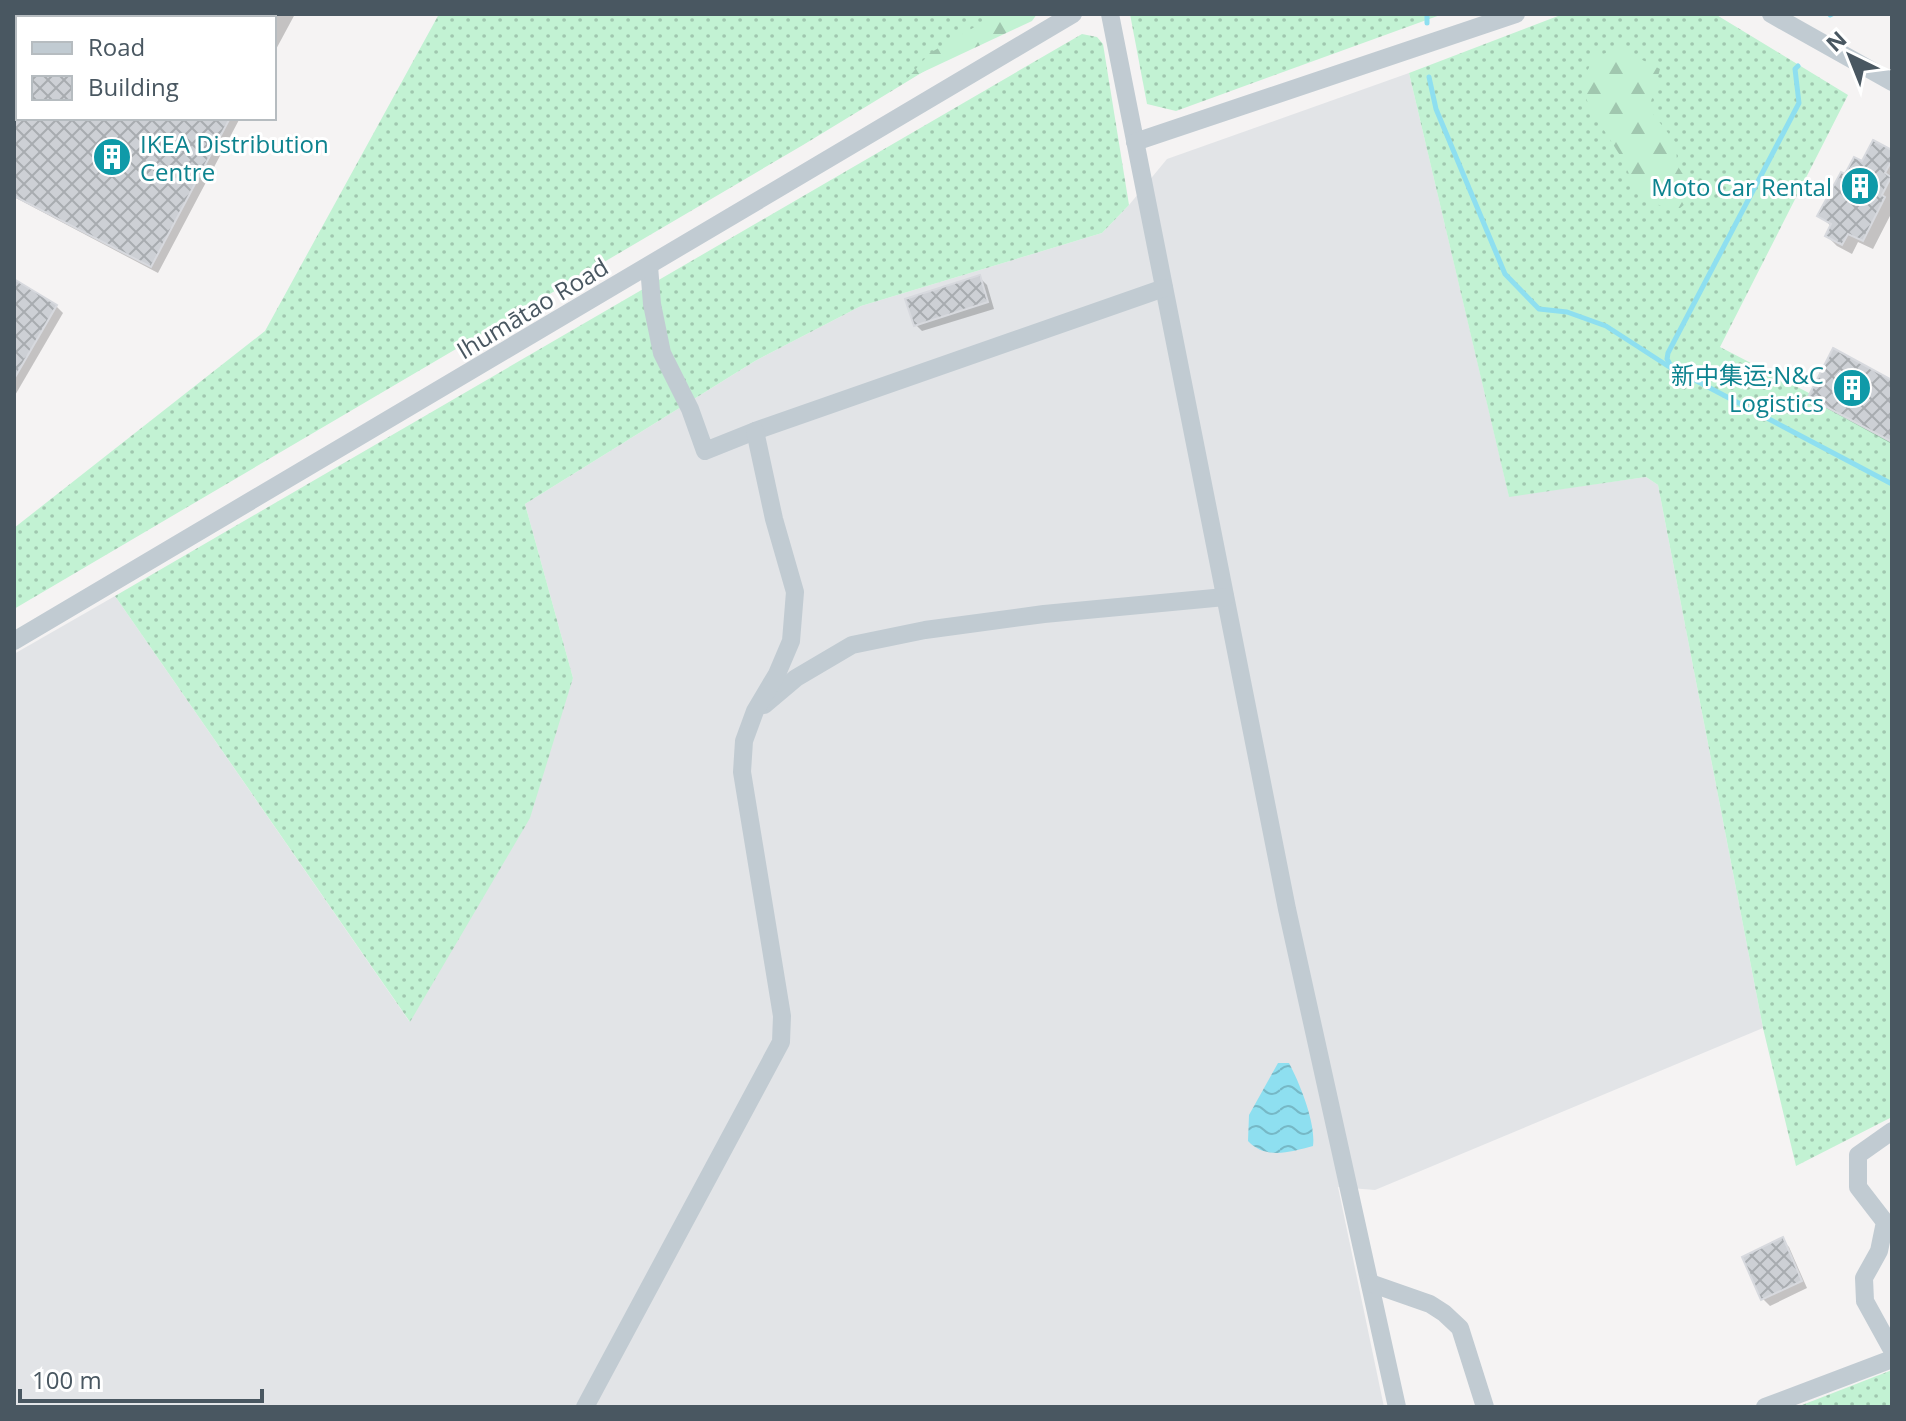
<svg xmlns="http://www.w3.org/2000/svg" width="1906" height="1421" font-family="'Open Sans','Noto Sans SC',sans-serif">
<defs>
<pattern id="grass-dots" width="8" height="8" patternUnits="userSpaceOnUse" patternTransform="scale(2)"><rect width="8" height="8" fill="#c2f2d3"/><path d="M2 2h.1M6 6h.1" fill="none" stroke="#a0c7af" stroke-width="1.8" stroke-linecap="round"/></pattern>
<pattern id="forest-firs" width="22" height="20" patternUnits="userSpaceOnUse" patternTransform="scale(2)"><rect width="22" height="20" fill="#c2f2d3"/><path d="M5 1l3.5 6h-7zM16 11l3.5 6h-7z" fill="#a0c7af"/></pattern>
<pattern id="water-waves" width="16" height="10" patternUnits="userSpaceOnUse" patternTransform="scale(2)"><rect width="16" height="10" fill="#8edff0"/><path d="M0 5q4-4 8 0t8 0" fill="none" stroke="#76b8c6"/></pattern>
<pattern id="building-cross-hatch" width="8" height="8" patternUnits="userSpaceOnUse" patternTransform="scale(2)"><rect width="8" height="8" fill="#cdd0d5"/><path d="M0 0l8 8M0 8l8-8" fill="none" stroke="#a8acb0"/></pattern>
</defs>
<rect width="100%" height="100%" fill="#f5f3f3"/>
<path fill="#e2e4e7" d="M1409,73L1509,496L1646,477L1658,485L1763,1028L1375,1190L1338,1187L1384,1407H14V654L115,596L409,1021L573,678L525,504L755,361L861,306L1102,233L1129,205L1167,159Z"/>
<g fill="url(#grass-dots)">
<path d="M439,14H1018L803,145L14,609V528L265,331Z"/>
<path d="M1130,14H1443L1176,111L1147,104Z"/>
<path d="M1567,14H1715L1848,95L1720,347L1892,436V1117L1796,1166L1763,1028L1658,485L1646,477L1509,497L1409,73L1558,16Z"/>
<path d="M1082,34L1097,37L1103,44L1129,205L1102,233L861,306L755,361L525,504L573,678L530,818L410,1022L115,596Z"/>
<path d="M1892,1370V1407H1797Z"/>
</g>
<g fill="url(#forest-firs)">
<path d="M997,14H1037L1032,21L906,80L930,53Z"/>
<path d="M1619,48L1660,69L1649,109L1676,143L1677,165L1696,195L1680,208H1665L1638,195L1623,160L1591,110L1581,86L1593,58Z"/>
</g>
<path fill="url(#water-waves)" d="M1278,1063H1289C1300,1084 1316,1123 1313,1146C1290,1152 1266,1160 1248,1141L1249,1115Z"/>
<g fill="#0003">
<path d="M14,14H295L274,53V18H18V118H240L158,273L14,197Z"/>
<path d="M1892,152V212L1873,249L1858,242L1852,254L1837,246L1827,236L1832,227L1820,216L1845,177L1862,164Z"/>
<path d="M980,278L987,285L994,309L922,331L915,324Z"/>
<path d="M14,282L56,306L63,313L14,397Z"/>
<path d="M1892,379V444L1817,403L1810,396L1891,382Z"/>
<path d="M1782,1240L1789,1247L1807,1288L1770,1306L1763,1299Z"/>
</g>
<g fill="none" stroke-linecap="round" stroke-linejoin="round">
<g stroke="#8edff0" stroke-width="5">
<path d="M1830,15L1832,14"/>
<path d="M1427,23V14"/>
<path d="M1798,66L1795,69L1799,103L1668,353L1667,359L1672,368L1892,484"/>
<path d="M1429,77L1436,109L1505,274L1539,309L1567,312L1606,326L1671,368"/>
</g>
</g>
<g fill="url(#building-cross-hatch)" stroke="#d7d9de" stroke-width="2">
<path d="M14,118H230L151,267L14,196Z"/>
<path d="M1873,140L1892,150V160L1885,173L1891,177L1882,195L1885,197L1863,241L1848,234L1842,245L1825,236L1831,224L1817,216L1841,172L1845,174L1854,157L1862,161Z"/>
<path d="M980,275L988,302L914,326L905,299Z"/>
<path d="M14,279L57,305L14,379Z"/>
<path d="M1833,348L1892,380V442L1808,397Z"/>
<path d="M1783,1237L1802,1281L1761,1300L1742,1257Z"/>
</g>
<g fill="none" stroke-linecap="round" stroke-linejoin="round">
<g stroke="#c1cbd2" stroke-width="18">
<path d="M1110,14L1287,909L1397,1407"/>
<path d="M1771,14L1892,82"/>
<path d="M1135,142L1516,14"/>
<path d="M649,266L652,304L662,353L690,409L705,451L755,431L1164,288"/>
<path d="M14,641L1073,14"/>
<path d="M764,705L796,678L852,645L925,630L1044,614L1225,597"/>
<path d="M1892,1131L1858,1155V1187L1885,1222L1879,1251L1864,1278L1865,1301L1892,1350"/>
<path d="M1370,1283L1430,1304L1444,1313L1460,1328L1485,1407"/>
<path d="M585,1407L781,1042L782,1016L742,772L744,741L755,711L777,674L791,641L795,592L774,519L755,431"/>
<path d="M1765,1407L1892,1359"/>
</g>
</g>
<defs>
<symbol id="building-disc" viewBox="-11 -11 22 22"><circle r="9.5" fill="#0f9aa8" stroke="#fff"/><path d="M-4-6H4V6H1V3H-1V6H-4ZM-2.5-4.3h1.7v1.8h-1.7ZM.8-4.3h1.7v1.8H.8ZM-2.5-1h1.7V.8h-1.7ZM.8-1h1.7V.8H.8Z" fill="#fff"/></symbol>
</defs>
<g fill-rule="evenodd">
<use href="#building-disc" x="90" y="135" width="44" height="44"/>
<use href="#building-disc" x="1838" y="164" width="44" height="44"/>
<use href="#building-disc" x="1830" y="366" width="44" height="44"/>
</g>
<g text-anchor="middle" dominant-baseline="central" stroke-width="6" stroke-linejoin="round" paint-order="stroke">
<g font-size="24" fill="#0d838f" stroke="#fff" text-anchor="end">
<text x="140" y="143" text-anchor="start">IKEA Distribution<tspan x="140" dy="28">Centre</tspan></text>
<text x="1832" y="186">Moto Car Rental</text>
<text x="1824" y="374">新中集运;N&amp;C<tspan x="1824" dy="28">Logistics</tspan></text>
</g>
<g font-size="24" fill="#495761" stroke="#fff">
<text transform="translate(532 308) rotate(-31)">Ihumātao Road</text>
</g>
</g>
<rect width="1906" height="1421" fill="none" stroke="#495761" stroke-width="32"/>
<rect x="16" y="16" width="260" height="104" fill="#ffffff" stroke="#b6bcc0" stroke-width="2"/>
<rect x="32" y="42" width="40" height="12" fill="#c1cbd2" stroke="#b6bcc0" stroke-width="2"/>
<text x="88" y="56" font-size="24" fill="#495761">Road</text>
<rect x="32" y="76" width="40" height="24" fill="url(#building-cross-hatch)" stroke="#b6bcc0" stroke-width="2"/>
<text x="88" y="96" font-size="24" fill="#495761">Building</text>
<g transform="translate(1850 56) rotate(317)" stroke="#ffffff" stroke-width="6" paint-order="stroke">
<path d="M0-6L14 30L0 20L-14 30Z" fill="#495761"/>
<text y="-12" font-size="22" font-weight="bold" text-anchor="middle" fill="#495761">N</text>
</g>
<path d="M20 1389v12h242v-12" fill="none" stroke="#495761" stroke-width="4"/>
<text x="32" y="1389" font-size="24" fill="#495761" stroke="#ffffff" stroke-width="6" paint-order="stroke">100 m</text>
</svg>
